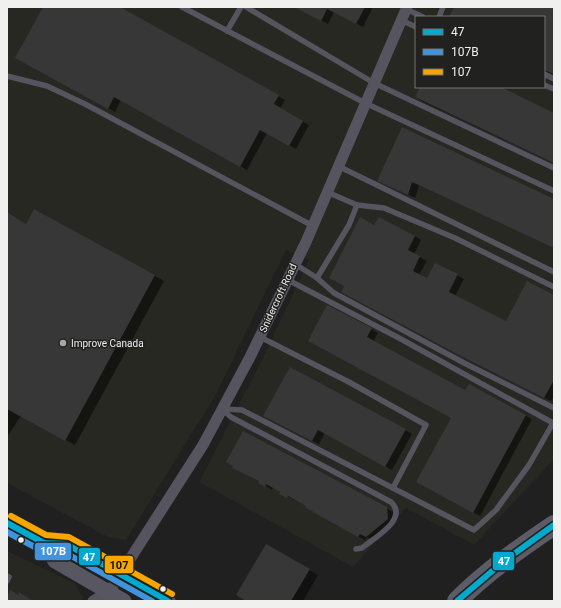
<svg xmlns="http://www.w3.org/2000/svg" width="561" height="608" font-family="Roboto,sans-serif">
<rect width="100%" height="100%" fill="#202020"/>
<g fill="#262821" fill-rule="evenodd">
<path d="M7,7H554V459L474,545L406,508L353,567L199,482L263,358L309,260L286,250L216,394L126,540L106,536L7,483ZM416,17H544V87H416Z"/>
<path d="M7,551L74,583L83,597L81,601H7Z"/>
</g>
<g fill="#0007">
<path d="M45,7H118L285,100L280,109L309,125L296,149L267,133L247,170L121,100L115,112L16,58Z"/>
<path d="M295,7H373L363,27L334,12L328,24Z"/>
<path d="M455,7H554V74L544,71V17H450Z"/>
<path d="M421,87H499L554,114V163L422,101L416,97Z"/>
<path d="M403,129L554,200V247L419,185L415,198L385,184Z"/>
<path d="M35,210L164,281L75,445L21,416L7,437V213L27,225Z"/>
<path d="M375,226L415,236L421,240L414,254L427,261L419,275L427,280L457,275L464,279L455,296L507,323L554,296V397L551,401L465,358Z"/>
<path d="M371,329L378,333L373,342L466,392L469,385L532,419L480,516L424,485L452,418L316,344Z"/>
<path d="M271,420L405,430L412,434L392,470L325,433L319,444Z"/>
<path d="M260,482L386,508L393,512L394,523L373,540L367,537L365,540L328,520L311,507L286,496L273,487L272,490Z"/>
<path d="M266,545L318,575L303,601H248Z"/>
</g>
<g fill="#373737">
<path d="M43,7H120L279,95L274,104L303,121L289,146L260,130L240,167L114,97L108,109L15,58Z"/>
<path d="M294,7H365L356,24L327,9L321,21Z"/>
<path d="M454,7H554V74L544,70V17H449Z"/>
<path d="M420,87H501L554,113V163L415,97Z"/>
<path d="M402,127L554,199V248L412,182L408,195L377,181Z"/>
<path d="M34,209L155,275L65,441L7,409V212L26,224Z"/>
<path d="M360,217L374,225L379,217L415,236L408,250L420,256L413,271L427,278L435,263L458,274L449,292L506,321L527,281L554,295V380L544,398L457,354L341,292L344,286L329,278Z"/>
<path d="M327,305L372,328L367,337L465,390L469,384L526,415L473,513L416,482L451,418L308,341Z"/>
<path d="M290,367L406,429L385,467L318,430L312,441L263,416Z"/>
<path d="M243,431L387,507L388,519L366,537L360,534L358,537L320,516L305,507L306,506L288,496L287,498L279,494L280,492L266,484L265,487L258,483L259,481L232,468L233,466L226,462Z"/>
<path d="M266,544L310,569L291,601H246L236,595Z"/>
<path d="M11,590L18,595L19,592L33,601H7V596Z"/>
</g>
<g fill="none" stroke-linecap="round" stroke-linejoin="round">
<g stroke="#56555f" stroke-width="5.5">
<path d="M182,7L365,103L554,191"/>
<path d="M246,7L374,83L554,168"/>
<path d="M406,9L423,17"/>
<path d="M439,17L443,7"/>
<path d="M401,20L416,27"/>
<path d="M227,31L241,7"/>
<path d="M544,74L554,79"/>
<path d="M7,76L47,86L85,104L313,226"/>
<path d="M544,85L554,89"/>
<path d="M338,166L554,272"/>
<path d="M327,192L357,205L384,208L455,238L554,287"/>
<path d="M295,264L317,278L334,293L466,364L554,408"/>
<path d="M317,278L349,225L357,205"/>
<path d="M260,337L347,381L426,425L393,488"/>
<path d="M222,409L231,417L391,502C409,519 374,538 362,548L356,549"/>
<path d="M223,409L242,410L474,530L496,510L529,465L553,423L399,338L288,280"/>
<path d="M7,576L9,577L7,581"/>
</g>
<g stroke="#56555f" stroke-width="11">
<path d="M93,601L109,592"/>
<path d="M107,601L109,592L203,445L250,357L306,242L407,7"/>
</g>
<g stroke="#585761" stroke-width="15">
<path d="M7,523L44,543L66,544L168,601"/>
<path d="M44,543L55,561L124,601"/>
</g>
<path stroke="#5c5c66" stroke-width="20" d="M457,601C486,572 520,548 554,525"/>
<defs>
<g id="bus-1">
<path d="M7,523L44,543L66,544L168,601"/>
<path d="M457,601L504,561L554,525"/>
</g>
<path id="bus-2" d="M7,532L42,551L64,552L152,601"/>
<path id="bus-3" d="M11,516L46,535L69,537L172,594"/>
</defs>
<use href="#bus-1" stroke="#21211f" stroke-width="9"/>
<use href="#bus-2" stroke="#21211f" stroke-width="9"/>
<use href="#bus-3" stroke="#21211f" stroke-width="9"/>
<use href="#bus-1" stroke="#00a9ce" stroke-width="6"/>
<use href="#bus-2" stroke="#4094de" stroke-width="6"/>
<use href="#bus-3" stroke="#f7a600" stroke-width="6"/>
</g>
<circle fill="#a7a7a7" stroke="#21211f" stroke-width="1.5" cx="63" cy="343" r="4"/>
<g fill="#f0f0ef" stroke="#21211f" stroke-width="1.5">
<circle cx="21" cy="540" r="3.5"/>
<circle cx="163" cy="589" r="3.5"/>
</g>
<g text-anchor="middle" dominant-baseline="central" stroke-width="3" stroke-linejoin="round" paint-order="stroke">
<g font-size="10" fill="#f0f0ef" stroke="#21211f">
<text transform="translate(278 298) rotate(-65)">Snidercroft Road</text>
</g>
<g font-size="10" fill="#f0f0ef" stroke="#21211f" text-anchor="start">
<text x="71" y="343">Improve Canada</text>
</g>
</g>
<g stroke="#21211f" stroke-width="1.5">
<rect x="34" y="542" width="38" height="19" rx="4" fill="#4094de"/>
<rect x="78" y="547" width="23" height="19" rx="4" fill="#00a9ce"/>
<rect x="492" y="551" width="23" height="20" rx="4" fill="#00a9ce"/>
<rect x="104" y="555" width="30" height="19" rx="4" fill="#f7a600"/>
</g>
<g font-size="11" text-anchor="middle" font-weight="bold" fill="#fff">
<text x="53" y="555">107B</text>
<text x="89" y="561">47</text>
<text x="504" y="565">47</text>
</g>
<g font-size="11" text-anchor="middle" font-weight="bold" fill="#111">
<text x="119" y="569">107</text>
</g>
<rect width="561" height="608" fill="none" stroke="#f0f0ef" stroke-width="16"/>
<rect x="415" y="16" width="130" height="72" fill="#21211f" stroke="#747472"/>
<rect x="423" y="29" width="20" height="6" fill="#00a9ce" stroke="#747472"/>
<text x="451" y="36" font-size="12" fill="#f0f0ef">47</text>
<rect x="423" y="49" width="20" height="6" fill="#4094de" stroke="#747472"/>
<text x="451" y="56" font-size="12" fill="#f0f0ef">107B</text>
<rect x="423" y="69" width="20" height="6" fill="#f7a600" stroke="#747472"/>
<text x="451" y="76" font-size="12" fill="#f0f0ef">107</text>
</svg>
